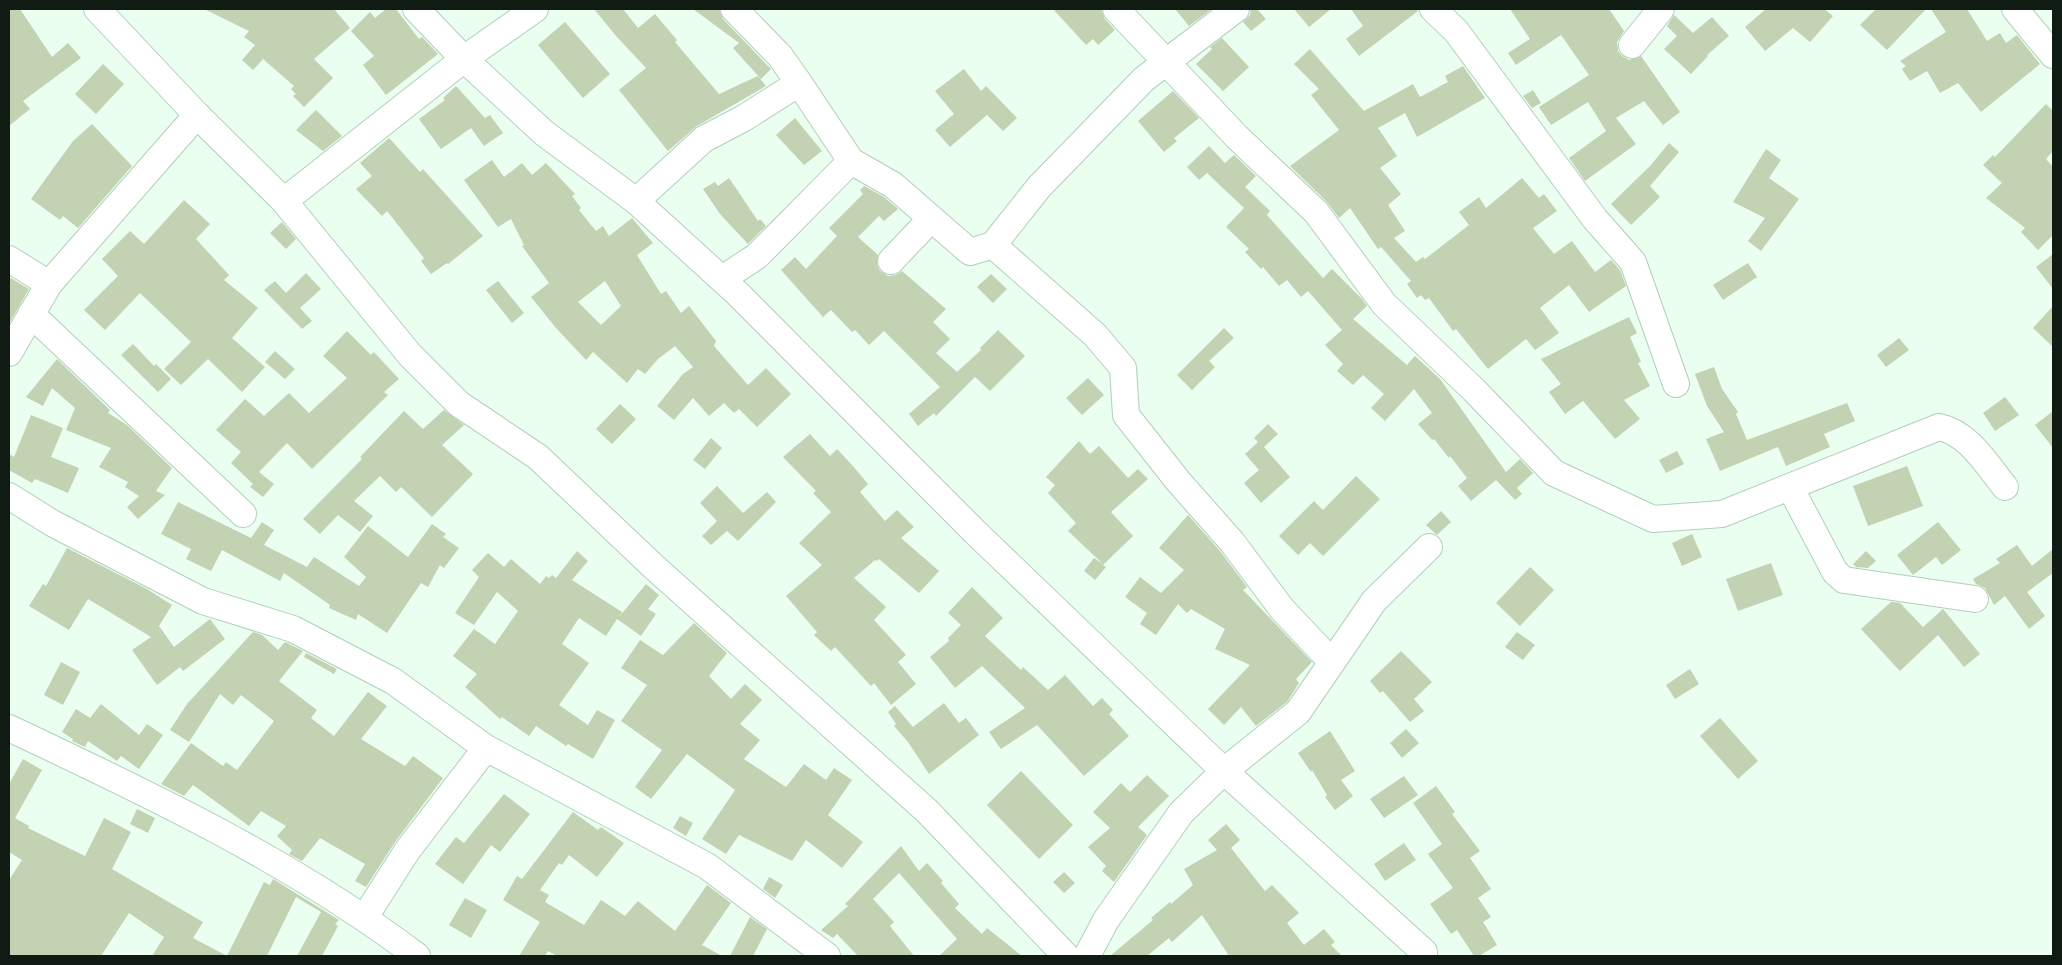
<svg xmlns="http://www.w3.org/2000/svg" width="2062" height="965" font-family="Poppins,sans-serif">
<rect width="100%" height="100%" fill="#ebfff1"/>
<g fill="#c3d2b2" fill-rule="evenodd">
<path d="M9,9H20L52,57L68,43L81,58L23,101L30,109L9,126Z"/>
<path d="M204,9H334L350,28L314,59L333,78L304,107L293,96L296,94L291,89L294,86L263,59L253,70L242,60L255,45L244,37L249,31Z"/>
<path d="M386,9H396L419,39L422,37L438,54L386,95L363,65L374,56L351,31L370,12L375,18Z"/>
<path d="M594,9H623L638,28L655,14L677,40L675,42L719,94L758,76L766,86L697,126L668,151L619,90L646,68L616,36Z"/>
<path d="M693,9H719L723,19L771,69L761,79L733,48L739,43Z"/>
<path d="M1053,9H1101L1105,19L1115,30L1098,45L1093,39L1086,45Z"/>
<path d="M1175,9H1212L1189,26Z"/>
<path d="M1251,9H1257L1266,19L1251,31L1243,22L1250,15Z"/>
<path d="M1294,9H1331L1309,27Z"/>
<path d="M1351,9H1418V11L1359,56L1346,39L1363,26Z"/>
<path d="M1510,9H1609L1624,31L1617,42L1618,51L1622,56L1629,60L1641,56L1680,112L1663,125L1644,101L1616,118L1636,144L1585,181L1569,158L1606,131L1588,102L1551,125L1539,107L1589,75L1561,35L1516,65L1508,53L1530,39Z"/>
<path d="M1766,9H1824L1833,16L1810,42L1793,28L1765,51L1745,27Z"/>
<path d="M1876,9H1926L1887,50L1860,25Z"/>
<path d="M1931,9H1967L1987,41L2000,33L2006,43L2017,35L2040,64L1981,112L1958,83L1940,93L1927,71L1910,81L1902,69L1906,66L1900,61L1946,32Z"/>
<path d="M1674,15L1693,33L1712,17L1729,36L1707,55L1708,56L1691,74L1664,49L1677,36L1667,26Z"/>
<path d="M565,22L610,74L583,98L538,45Z"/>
<path d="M1222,38L1249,67L1223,91L1196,64L1212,49L1210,47Z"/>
<path d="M1310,49L1364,111L1413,84L1420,97L1448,82L1445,76L1463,66L1485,98L1417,137L1405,113L1378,128L1397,156L1380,168L1401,194L1388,205L1405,231L1394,238L1416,262L1423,257L1425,259L1469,225L1459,212L1479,197L1486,208L1522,178L1539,198L1544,194L1557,211L1533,228L1554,254L1572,241L1595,272L1611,260L1620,270L1626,286L1589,312L1569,285L1540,308L1559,333L1535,350L1526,339L1488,369L1456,329L1453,331L1429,298L1425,300L1421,295L1417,298L1407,284L1411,281L1381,247L1378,249L1350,208L1339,218L1326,201L1290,166L1339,130L1311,95L1319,89L1294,64Z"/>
<path d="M103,64L124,84L96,114L75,94Z"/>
<path d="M964,69L981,91L986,86L1017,118L1003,131L987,115L950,147L935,130L954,114L935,91Z"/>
<path d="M456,86L485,118L490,115L503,133L484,146L471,128L441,149L419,119L445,100L443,98Z"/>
<path d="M1533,90L1541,103L1532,108L1523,96Z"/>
<path d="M1173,91L1199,118L1174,138L1177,141L1164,152L1138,121Z"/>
<path d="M2046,104L2053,111V151L2046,159L2053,167V235L2038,250L2021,232L2025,228L1986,198L2002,183L1983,165L1993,155L1995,157Z"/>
<path d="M316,110L342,136L323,151L296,130Z"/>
<path d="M795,118L822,151L804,165L776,135Z"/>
<path d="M92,124L132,166L78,228L63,216L60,220L31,199L73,141Z"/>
<path d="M389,138L420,172L423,169L483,236L448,264L447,263L431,274L421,261L424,258L387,211L382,216L356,189L372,176L360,163Z"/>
<path d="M1669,143L1679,152L1650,186L1660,197L1631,225L1611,204L1651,165Z"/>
<path d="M1209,146L1225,163L1234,155L1256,176L1245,187L1270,211L1267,215L1323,278L1332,269L1362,299L1367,306L1353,319L1407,365L1415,356L1440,379L1506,472L1520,459L1533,473L1517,488L1522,494L1515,500L1496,480L1471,501L1458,486L1467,478L1450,456L1449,458L1434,439L1432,440L1418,424L1432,413L1414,389L1385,421L1371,408L1384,394L1363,375L1353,385L1337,371L1343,364L1325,345L1342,330L1308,291L1301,297L1287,280L1279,286L1263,267L1261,269L1245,252L1249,249L1226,227L1244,208L1207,173L1199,180L1187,167Z"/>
<path d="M1766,149L1781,160L1769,178L1799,199L1761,251L1748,241L1765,218L1733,202Z"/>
<path d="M492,160L504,177L522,163L532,175L546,163L575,194L572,196L581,208L579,210L596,231L603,226L609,236L632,218L653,243L637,255L661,294L666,291L681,313L689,306L716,341L714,346L748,385L766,368L791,394L757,427L739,409L734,413L724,403L709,416L693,398L674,420L657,406L683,374L693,367L675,346L658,359L645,374L638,369L627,383L593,352L586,360L556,328L531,297L549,283L522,246L524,245L511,219L498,227L464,180ZM605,281L621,306L601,325L578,302Z"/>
<path d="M729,178L758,221L760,219L766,226L748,244L720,214L703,189L715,182L718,186Z"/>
<path d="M864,186L884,197L898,209L884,221L879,216L858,237L878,255L877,265L880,271L888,276L896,275L902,271L946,309L933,322L950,339L936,353L957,372L981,350L980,348L998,330L1025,356L990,391L975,377L936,416L934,413L918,426L909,414L940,387L884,331L869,345L855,330L852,332L831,310L823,317L781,270L795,257L806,269L837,236L829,228L863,194L860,190Z"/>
<path d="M184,200L210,224L196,239L229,275L224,280L258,308L232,338L265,367L242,392L208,359L181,385L164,369L191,342L140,293L105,330L84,310L118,276L102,259L130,231L144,244Z"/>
<path d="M282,222L296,239L286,249L270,233Z"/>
<path d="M2053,254V289L2036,267Z"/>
<path d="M1748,263L1757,277L1723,300L1713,285Z"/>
<path d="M306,273L321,289L300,308L312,321L302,329L264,290L275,281L286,293Z"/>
<path d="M991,274L1007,289L993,303L977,287Z"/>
<path d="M9,277L29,289L9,324Z"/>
<path d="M498,281L524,313L512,323L486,290Z"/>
<path d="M2053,306V347L2033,328Z"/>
<path d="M1629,317L1637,333L1630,337L1641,362L1638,363L1650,386L1624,400L1640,419L1615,439L1583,401L1565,414L1549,392L1561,384L1541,359Z"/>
<path d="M1224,328L1234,338L1209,361L1215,367L1192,390L1177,375Z"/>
<path d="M347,331L371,355L374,352L399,379L384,392L388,395L312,469L287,443L259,472L274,484L263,497L250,487L253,484L231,463L241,452L216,430L245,399L264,416L289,393L309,413L347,378L323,356Z"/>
<path d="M1899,338L1909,350L1886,367L1877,355Z"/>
<path d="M133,344L154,366L156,364L171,379L158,392L121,355Z"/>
<path d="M275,351L295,369L285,379L265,362Z"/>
<path d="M57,359L110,410L108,413L127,425L172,468L156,491L165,495L138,519L127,507L139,496L125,487L128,482L99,467L111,448L66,430L75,408L52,388L43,406L26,397Z"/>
<path d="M1714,367L1722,389L1738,412L1736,414L1747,440L1847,403L1855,421L1824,434L1830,447L1786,466L1778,447L1720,471L1706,439L1724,432L1707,406L1695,374Z"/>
<path d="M1088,378L1104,395L1082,415L1066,398Z"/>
<path d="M2005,397L2019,415L1995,431L1983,413Z"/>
<path d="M620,404L636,419L612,444L596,429Z"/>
<path d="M444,410L464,425L442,445L473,474L432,517L401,487L396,492L380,476L354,501L373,516L360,532L338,515L320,534L303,519L362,459L360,457L404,411L423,429Z"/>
<path d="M2053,411V448L2035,425Z"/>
<path d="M31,415L63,428L51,457L79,468L68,493L35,479L32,483L9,470V454L14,457Z"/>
<path d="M1268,424L1278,434L1264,447L1290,477L1261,503L1244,483L1259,470L1245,454L1258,442L1254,438Z"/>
<path d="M810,434L830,456L837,449L852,465L868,484L860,492L885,521L897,510L914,527L901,538L939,571L919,593L879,559L877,561L875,560L854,578L886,607L874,620L906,655L898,662L916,684L891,705L874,683L871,686L835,647L831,651L814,635L817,632L786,596L822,565L799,543L831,512L813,493L816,491L783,457Z"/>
<path d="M711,438L722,448L705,469L693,460Z"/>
<path d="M1079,441L1090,454L1099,446L1128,478L1138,469L1148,479L1111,512L1133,536L1103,565L1106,567L1095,580L1084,571L1094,558L1103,564L1068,531L1076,523L1048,493L1055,485L1046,477Z"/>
<path d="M1677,451L1684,464L1666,473L1659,460Z"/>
<path d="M1907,466L1923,506L1868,526L1853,486Z"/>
<path d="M1356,476L1380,499L1323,556L1310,543L1298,555L1279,536L1314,501L1323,510Z"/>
<path d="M717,486L743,513L767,492L776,502L738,541L727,531L711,545L702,536L717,521L700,503Z"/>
<path d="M178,502L251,538L262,522L274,530L264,545L307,567L314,557L359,586L366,577L344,557L368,526L408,557L432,524L446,534L443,537L459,548L444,568L440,565L428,587L421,583L387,633L358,614L356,620L329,608L330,605L284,573L280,581L222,550L211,571L186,559L191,549L161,534Z"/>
<path d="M1441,511L1451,522L1437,535L1426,525Z"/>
<path d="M1188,515L1220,551L1247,587L1243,590L1312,662L1296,679L1299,683L1287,702L1256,726L1241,707L1224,725L1208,709L1250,665L1215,649L1225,629L1191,609L1187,613L1178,604L1156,635L1140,624L1147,613L1125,597L1140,577L1161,593L1184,570L1159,548Z"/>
<path d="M1938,522L1961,550L1942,565L1936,557L1913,575L1897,555Z"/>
<path d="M1692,534L1702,557L1682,566L1672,543Z"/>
<path d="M2017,545L2032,566L2053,549V573L2027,592L2045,616L2029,629L2005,596L1994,605L1985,588L1976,584L1973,579L2000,563L1996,559Z"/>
<path d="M67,548L147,589L172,605L159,626L174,647L210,619L225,639L183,671L180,667L157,685L132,650L151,637L88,599L69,630L29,606L43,584L46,586Z"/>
<path d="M577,551L588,561L572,580L622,612L619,617L646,584L659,595L648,609L656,614L641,636L617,619L606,636L579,618L562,644L589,663L559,705L588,725L597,710L615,720L593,759L568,744L566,746L536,726L529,736L502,717L500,719L465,687L477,674L453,656L474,629L495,644L518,611L497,592L474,625L455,613L479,577L472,570L488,553L504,567L511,559L540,584L546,576L549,578L552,575L556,578Z"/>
<path d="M1866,551L1876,561L1868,568L1856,567L1853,564Z"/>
<path d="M1771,563L1783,595L1738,611L1726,579Z"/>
<path d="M1530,567L1554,590L1520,626L1496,603Z"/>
<path d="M972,587L1003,618L985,636L1021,670L1023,667L1048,690L1065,675L1093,706L1102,698L1113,710L1109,714L1129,736L1084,776L1037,725L1001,749L989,732L1025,708L982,666L955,688L930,657L949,641L948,638L961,625L948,613Z"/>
<path d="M1891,602L1900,603L1923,627L1943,609L1980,654L1964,667L1938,635L1900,671L1861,629Z"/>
<path d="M694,623L727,653L709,676L731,699L745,684L762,700L740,724L760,740L744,759L786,787L804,764L826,780L834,768L852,780L828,815L863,842L842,868L806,840L792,861L739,835L726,854L702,839L735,790L687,754L651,799L635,787L662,750L621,721L647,685L621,668L640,640L663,655Z"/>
<path d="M253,632L262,635L278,650L285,642L303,651L279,681L317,710L311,718L334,736L368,692L387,706L361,739L405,766L413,756L443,778L395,842L366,887L355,881L365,864L320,838L302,861L289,854L292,850L277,836L286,826L261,811L249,826L193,785L184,796L161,784L191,743L223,766L226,762L237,770L274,721L241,695L233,705L220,694L189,742L170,730L187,704Z"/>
<path d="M1517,632L1535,645L1523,660L1505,647Z"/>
<path d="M1401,651L1432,682L1414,699L1424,711L1410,722L1383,691L1380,693L1370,681Z"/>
<path d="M306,653L337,669L334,674L304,657Z"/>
<path d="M61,662L80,672L63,705L44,695Z"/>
<path d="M1690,669L1699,684L1675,699L1666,685Z"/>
<path d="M944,703L959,723L966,718L979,735L929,774L908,742L894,726L896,724L888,712L895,706L913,727Z"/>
<path d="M101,704L139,735L147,724L163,735L139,769L121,756L117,761L88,741L85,747L72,741L73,739L62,732L76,709L90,718Z"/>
<path d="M1720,718L1758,761L1738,779L1700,736Z"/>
<path d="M1406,729L1419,743L1402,758L1390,743Z"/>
<path d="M1330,731L1355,771L1341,780L1353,796L1335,810L1325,797L1327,795L1312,770L1311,772L1298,753Z"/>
<path d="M23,759L42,770L15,818L29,826L28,828L85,856L104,818L131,832L112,869L203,922L193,938L227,956L264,882L270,885L273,879L339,920L335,924L338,926L322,956H297L321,912L296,897L267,956H152L164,937L129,913L101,956H9V880L22,860L9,852V784Z"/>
<path d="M1021,771L1073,825L1039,859L987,805Z"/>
<path d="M1147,775L1169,796L1138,827L1147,835L1114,882L1102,871L1106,866L1088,847L1110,828L1093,812L1121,783L1130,792Z"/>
<path d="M1404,776L1418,795L1384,818L1370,799Z"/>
<path d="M1436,786L1455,812L1452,814L1480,851L1470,858L1491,889L1478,898L1491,917L1483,922L1497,945L1479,956H1474L1457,930L1451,934L1430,904L1453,888L1428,854L1442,844L1413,803Z"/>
<path d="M504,794L530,814L500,852L491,845L463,884L435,864L456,837L464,843Z"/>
<path d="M137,809L155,818L148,833L130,824Z"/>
<path d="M573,812L598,830L601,827L624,843L597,877L569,855L562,865L559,863L540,890L549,895L545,902L584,925L601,900L625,916L638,901L675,931L707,885L731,903L702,945L722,956H557L548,951L545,956H519L540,922L503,900L517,876L522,879Z"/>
<path d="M680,816L693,823L686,836L673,828Z"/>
<path d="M1226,824L1240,840L1231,848L1265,891L1272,885L1299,913L1287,923L1304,945L1324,929L1335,942L1331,945L1342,956H1229L1202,915L1172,942L1169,938L1147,956H1110L1153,920L1151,918L1170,902L1171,904L1193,885L1184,869L1217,850L1208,840Z"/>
<path d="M1404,843L1416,860L1385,881L1374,864Z"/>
<path d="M901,846L919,871L927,863L943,881L941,883L959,904L955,908L982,934L987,928L1022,956H939L957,939L899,873L873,899L894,922L890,926L914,956H858L837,934L833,938L821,930L848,906L845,904Z"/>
<path d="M1064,872L1075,883L1064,893L1053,882Z"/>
<path d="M769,877L783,885L775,898L763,889Z"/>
<path d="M465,898L487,910L471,938L449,925Z"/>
<path d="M750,917L767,929L753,956H730Z"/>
</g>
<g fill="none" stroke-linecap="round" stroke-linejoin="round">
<defs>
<g id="minor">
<path d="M97,9L197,115L284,201L410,355L459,404L538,457L654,567L927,811L1066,956"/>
<path d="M416,9L464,59L544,133L636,201L738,294L975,532L1224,771L1424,952"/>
<path d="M1116,9L1237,137L1316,212L1384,304L1474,390L1554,473L1653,519L1722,514L1939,427C1969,433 1987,465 2005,487"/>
<path d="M1433,9L1456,31L1595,219L1633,262L1676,384"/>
<path d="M2015,9L2053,55"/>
<path d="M1632,45L1661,9"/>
<path d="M799,83L851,161L893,185L970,252L993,245L1095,335L1123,368L1126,415L1178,481L1232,542L1282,609L1332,662"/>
<path d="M284,201L464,59L535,9"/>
<path d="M636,201L704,139L744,118L799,83L780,56L734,9"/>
<path d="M993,245L1039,187L1144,79L1236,9"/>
<path d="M9,259L49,284"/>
<path d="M891,261L930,220"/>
<path d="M722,279L757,256L851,161"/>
<path d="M31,314L243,514"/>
<path d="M9,353L49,284L197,115"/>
<path d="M1790,487L1835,572L1844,580L1975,599"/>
<path d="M9,496L52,523L203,601L293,629L393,681L486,748L707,866L827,956"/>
<path d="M9,728C149,794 293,862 417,956"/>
<path d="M365,917L407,851L486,748"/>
<path d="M1087,956L1106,920L1181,813L1224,771L1298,712L1374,601L1429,547"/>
</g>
</defs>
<use href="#minor" stroke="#afd0ba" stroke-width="28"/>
<use href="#minor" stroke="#fff" stroke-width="26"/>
</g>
<rect width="2062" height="965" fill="none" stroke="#0f1b13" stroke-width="20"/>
</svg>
